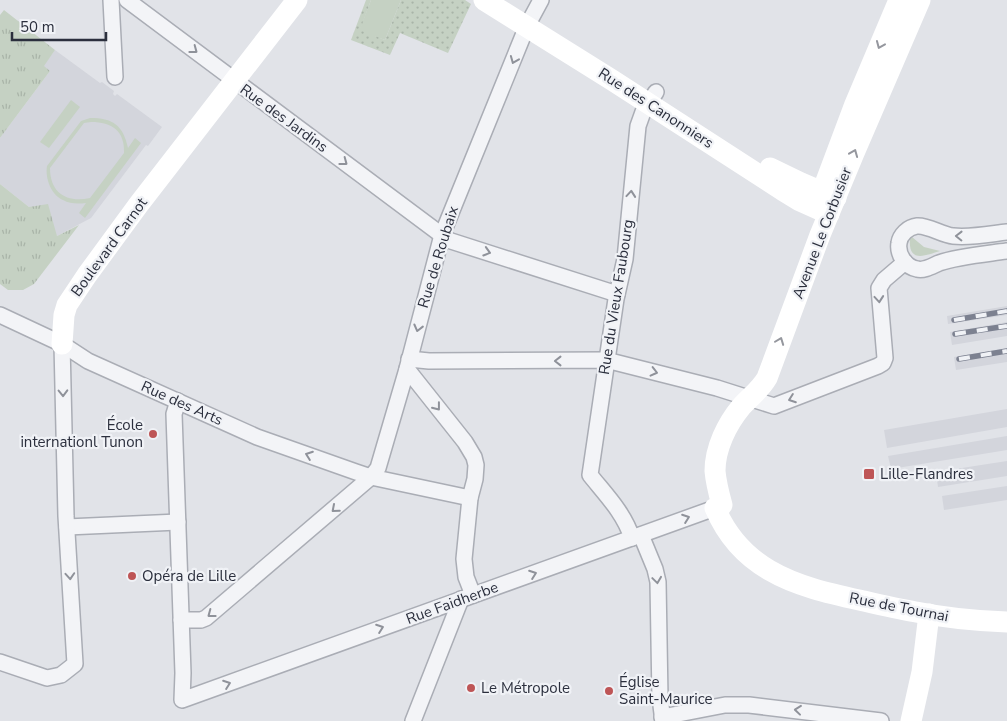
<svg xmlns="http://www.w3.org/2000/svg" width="1007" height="721" font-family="'Nunito Sans',sans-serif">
<defs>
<pattern id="park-tufts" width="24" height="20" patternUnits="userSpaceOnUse" patternTransform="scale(1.25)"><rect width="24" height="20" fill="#c5d1c3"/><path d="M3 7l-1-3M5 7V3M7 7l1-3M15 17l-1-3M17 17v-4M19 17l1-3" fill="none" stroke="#a9b4a8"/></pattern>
<pattern id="garden-dots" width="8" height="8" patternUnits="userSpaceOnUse" patternTransform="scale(1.25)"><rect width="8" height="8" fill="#c5d1c3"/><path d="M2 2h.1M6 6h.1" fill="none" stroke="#a9b4a8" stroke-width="1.8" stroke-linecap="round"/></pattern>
</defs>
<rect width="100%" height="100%" fill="#e1e3e8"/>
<g fill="#d3d5dc">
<path d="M55,50L100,83L102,82L114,91L113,94L115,96L117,94L162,127L148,146L146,145L91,218L57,236L29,207L0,184V138L50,71L43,66Z"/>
<path d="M1007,306V315L948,324L947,316Z"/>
<path d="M1007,322V336L952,345L950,332Z"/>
<path d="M1007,348V362L956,370L954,357Z"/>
<path d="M1007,409V427L887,448L884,430Z"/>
<path d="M1007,436V450L891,469L888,456Z"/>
<path d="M1007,461V476L938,487L936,472Z"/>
<path d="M1007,486V500L944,510L942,496Z"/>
</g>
<g fill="#c5d1c3" fill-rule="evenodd">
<path d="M371,0H401L385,40L359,31Z"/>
<path d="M71,100L80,107L49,148L40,142Z"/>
<path d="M90,118C113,118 123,125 128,148L135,138L141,143L85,218L79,213L86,203C78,204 70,204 63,200C51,195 45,178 47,166L81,121ZM91,122C112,122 125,131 124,153L90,198C68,203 50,194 50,168L84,123Z"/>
<path d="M912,237L924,247L940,251C926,255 908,264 910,239Z"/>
</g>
<g fill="url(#park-tufts)">
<path d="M4,10L55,50L44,66L50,71L0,138V15Z"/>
<path d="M0,184L29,207L48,204L57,236L79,225L34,284L23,290H8L0,284Z"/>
</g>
<path fill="url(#garden-dots)" d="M366,0H371L360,30L385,40L401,0H465L471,4L448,53L400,33L390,55L351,40Z"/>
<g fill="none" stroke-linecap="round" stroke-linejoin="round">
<defs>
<g id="street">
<path d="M111,0L115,77"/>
<path d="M127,0L447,239L451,241L617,294"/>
<path d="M1007,232C990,234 970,238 953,236C942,235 928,225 917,226C908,227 900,235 899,243C897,255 906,267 917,269C924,271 932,266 939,263C959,256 986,254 1007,251"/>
<path d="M0,315L62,344L88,361L257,437L356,472L371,477L470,498"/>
<path d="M409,359L429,361L606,360L717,388L774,406L878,366L883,363L885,358L879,288L884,280L905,262"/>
<path d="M407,369L465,442L474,457L476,465L475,479L470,498L464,559L466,577L473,595"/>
<path d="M178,401L174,414L183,673L182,700L715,508"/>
<path d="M67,527L178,522"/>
<path d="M641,535L655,569L658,582L660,698L663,721"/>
<path d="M632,538C624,513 606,495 590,475L616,299L625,259L638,126L643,112L656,92"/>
<path d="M181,620H201L206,618L371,477L378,468L407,369L442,235L527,26L541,0"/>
<path d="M0,662L47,678L61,675L75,664L66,516L62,344"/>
<path d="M662,717L725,705H749L881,721"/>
<path d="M413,721L461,599"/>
</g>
</defs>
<use href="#street" stroke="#aaadb5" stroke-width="18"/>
<use href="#street" stroke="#f3f4f7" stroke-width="15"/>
<g stroke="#fff" stroke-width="21">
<path d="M484,0L612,80L782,190L800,201L829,214"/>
<path d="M920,0L854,153L820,235L767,378C760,390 750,397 741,407C727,424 715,448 715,471C716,483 719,494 722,505L715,508C726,534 745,556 769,570C798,587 832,594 864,601C881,605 898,609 916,612C946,618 977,621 1007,622"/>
<path d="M770,168L801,183L836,198"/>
<path d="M822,192L855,104L899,0"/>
<path d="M62,344L64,315L67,305L87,275L139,204L297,0"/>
<path d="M911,721L922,672L929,614"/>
</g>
<defs>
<g id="rail">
<path d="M954,320L1007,311"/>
<path d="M955,334L1007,326"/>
<path d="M959,359L1007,351"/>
</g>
</defs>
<use href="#rail" stroke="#7c8190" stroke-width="5.5"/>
<use href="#rail" stroke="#f0f2f6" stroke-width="4" stroke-dasharray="11" stroke-linecap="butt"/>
</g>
<defs><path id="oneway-chevron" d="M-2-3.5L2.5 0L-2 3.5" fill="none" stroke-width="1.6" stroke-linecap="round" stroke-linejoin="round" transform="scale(1.25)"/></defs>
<g stroke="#95979e">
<use href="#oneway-chevron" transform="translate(880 45) rotate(113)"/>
<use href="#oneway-chevron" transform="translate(854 153) rotate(-68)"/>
<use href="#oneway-chevron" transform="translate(780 341) rotate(-69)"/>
</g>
<g stroke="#8f929a">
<use href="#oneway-chevron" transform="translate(194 50) rotate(37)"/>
<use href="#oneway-chevron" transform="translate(514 60) rotate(112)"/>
<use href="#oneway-chevron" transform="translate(344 162) rotate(37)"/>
<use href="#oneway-chevron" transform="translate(631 194) rotate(-85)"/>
<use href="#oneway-chevron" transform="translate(959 236) rotate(-179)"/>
<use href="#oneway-chevron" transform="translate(487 252) rotate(17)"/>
<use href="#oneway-chevron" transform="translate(879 299) rotate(85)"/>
<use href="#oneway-chevron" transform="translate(418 328) rotate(104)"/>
<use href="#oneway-chevron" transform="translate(558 361) rotate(180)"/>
<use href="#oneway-chevron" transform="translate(654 372) rotate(14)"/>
<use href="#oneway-chevron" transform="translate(63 393) rotate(89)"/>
<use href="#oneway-chevron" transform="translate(792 399) rotate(160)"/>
<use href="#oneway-chevron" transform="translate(437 407) rotate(52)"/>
<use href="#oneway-chevron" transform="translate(309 455) rotate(-160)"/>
<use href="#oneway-chevron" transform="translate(335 509) rotate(139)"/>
<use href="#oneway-chevron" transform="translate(686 518) rotate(-20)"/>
<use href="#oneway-chevron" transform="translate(533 574) rotate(-20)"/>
<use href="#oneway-chevron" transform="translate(70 576) rotate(86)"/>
<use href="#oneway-chevron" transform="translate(657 580) rotate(82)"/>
<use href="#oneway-chevron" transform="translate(211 614) rotate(143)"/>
<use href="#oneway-chevron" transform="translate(380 628) rotate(-20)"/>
<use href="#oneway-chevron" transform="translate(227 684) rotate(-20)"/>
<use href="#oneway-chevron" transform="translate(798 710) rotate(-174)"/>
</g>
<g fill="#be5556" stroke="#f0f2f6" stroke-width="2">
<circle cx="153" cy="434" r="5"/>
<rect x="863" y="468" width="12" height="12" rx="2.5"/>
<circle cx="132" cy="576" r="5"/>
<circle cx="471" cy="688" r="5"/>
<circle cx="609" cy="691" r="5"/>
</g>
<g text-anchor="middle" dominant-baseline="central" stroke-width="4.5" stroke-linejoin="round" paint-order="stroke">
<g font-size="15" fill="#2b2f3d" stroke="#f0f2f6">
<text transform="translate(656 108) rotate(33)">Rue des Canonniers</text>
<text transform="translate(284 118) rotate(36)">Rue des Jardins</text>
<text transform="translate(822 233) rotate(-69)">Avenue Le Corbusier</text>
<text transform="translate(109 247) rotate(-54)">Boulevard Carnot</text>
<text transform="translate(438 257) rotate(-73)">Rue de Roubaix</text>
<text transform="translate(616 297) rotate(-81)">Rue du Vieux Faubourg</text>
<text transform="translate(182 403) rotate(24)">Rue des Arts</text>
<text transform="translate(452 603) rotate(-20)">Rue Faidherbe</text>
<text transform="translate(899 607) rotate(11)">Rue de Tournai</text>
</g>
<g font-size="15" fill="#2b2f3d" stroke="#f0f2f6" text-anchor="start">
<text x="143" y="425" text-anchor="end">École<tspan x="143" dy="17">internationl Tunon</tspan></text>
<text x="880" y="474">Lille-Flandres</text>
<text x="142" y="576">Opéra de Lille</text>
<text x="619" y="682">Église<tspan x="619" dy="17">Saint-Maurice</tspan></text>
<text x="481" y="688">Le Métropole</text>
</g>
</g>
<path d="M12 32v8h94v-8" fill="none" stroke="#2b2f3d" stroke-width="2.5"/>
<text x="20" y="32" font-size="15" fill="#2b2f3d" stroke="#f0f2f6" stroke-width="4" paint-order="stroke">50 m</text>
</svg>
